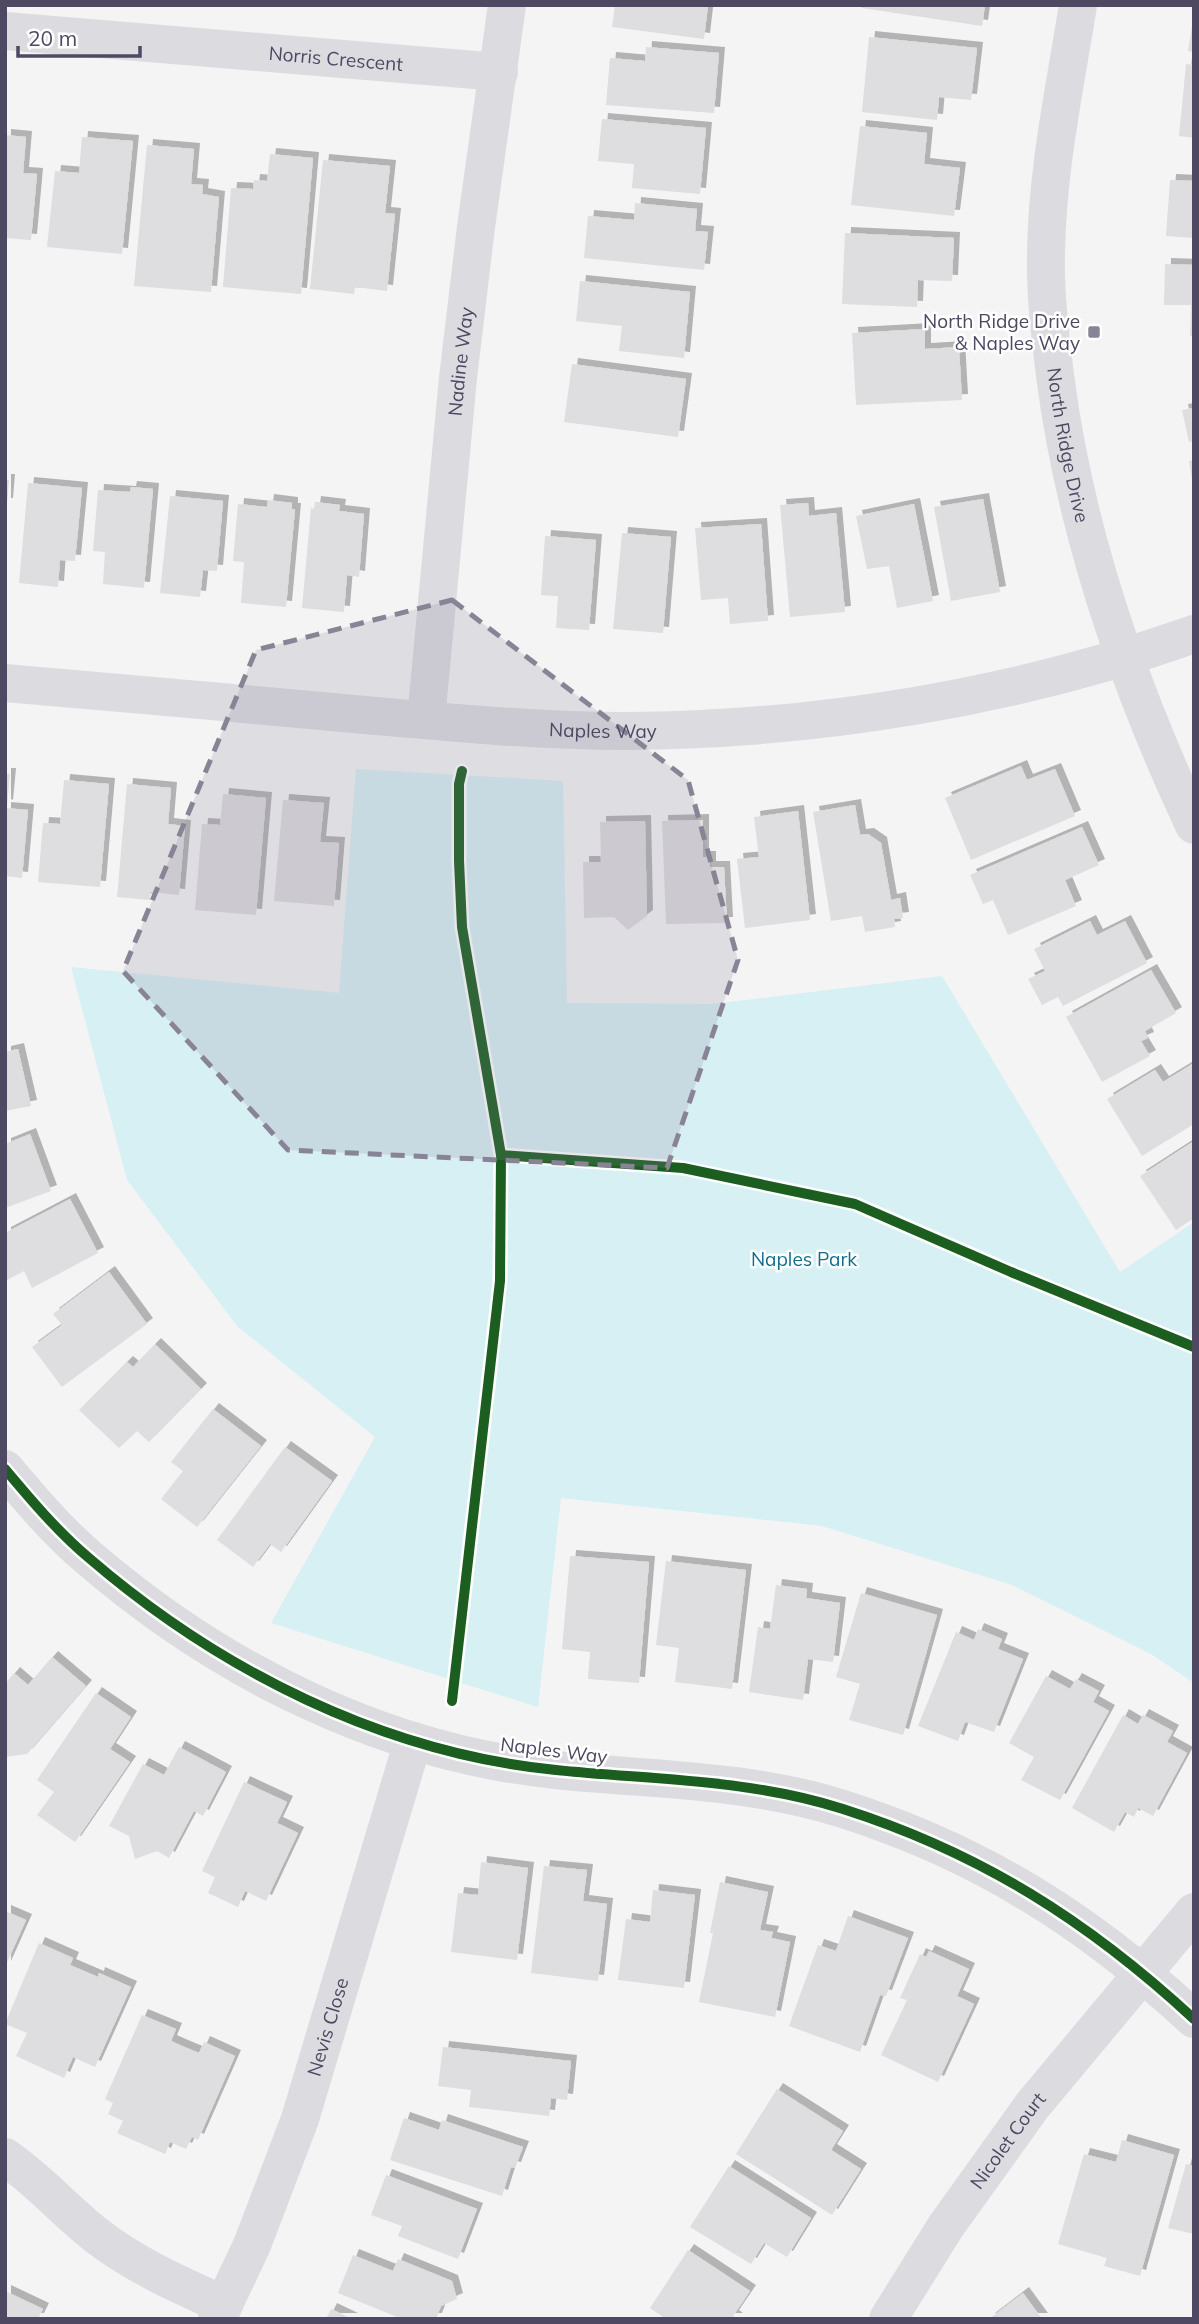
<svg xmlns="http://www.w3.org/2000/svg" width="1199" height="2324" font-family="Mulish,sans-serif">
<defs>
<filter id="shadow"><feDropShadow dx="6" dy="-6" stdDeviation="0" flood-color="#0004"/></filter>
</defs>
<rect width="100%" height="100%" fill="#f4f4f4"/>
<path fill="#d7f0f4" d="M356,769L563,781L567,1003L712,1004L942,976L1120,1272L1194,1222V1683L1151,1654L1012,1585L822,1526L561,1498L538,1707L271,1623L375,1437L237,1326L127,1180L71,967L339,993Z"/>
<g fill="#dedddf" filter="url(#shadow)">
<path d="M615,5H708L704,39L612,27Z"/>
<path d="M862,5H985L982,26L862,8Z"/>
<path d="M1192,26L1194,27V52L1188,51Z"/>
<path d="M869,37L977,48L971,100L939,97L937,120L862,112Z"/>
<path d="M646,47L719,53L714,113L606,105L610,58L645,61Z"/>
<path d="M1186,64L1194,65V138L1179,136Z"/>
<path d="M602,119L706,128L700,194L632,188L634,164L598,161Z"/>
<path d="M860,126L927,133L924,164L960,168L954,216L851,205Z"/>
<path d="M5,135L26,137L23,173L37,174L31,240L5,238Z"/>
<path d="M82,137L133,141L122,254L47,247L55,171L79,173Z"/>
<path d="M147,145L194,149L191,184L203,185L202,194L219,197L211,292L134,286Z"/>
<path d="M270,154L313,158L301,294L223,287L231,188L253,189L254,180L267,181Z"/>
<path d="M323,160L390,166L385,213L395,214L387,291L355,287L354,294L310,289Z"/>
<path d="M1170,180L1194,181V238L1166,236Z"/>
<path d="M635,203L697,209L695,231L708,232L704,270L584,258L588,216L634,220Z"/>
<path d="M845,233L954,238L952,281L918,280L917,307L842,304Z"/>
<path d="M1165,264L1194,265V336H1190L1191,305H1164Z"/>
<path d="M580,281L690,292L684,358L619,351L622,326L576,321Z"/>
<path d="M925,329V349L959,347L962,400L856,405L852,333Z"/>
<path d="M572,364L686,379L678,437L564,422Z"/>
<path d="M1194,408V441L1189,442L1182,410Z"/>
<path d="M1194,460V480H1192L1189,461Z"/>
<path d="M5,480H9L7,504H5Z"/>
<path d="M28,483L82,488L75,561L60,560L58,587L19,583Z"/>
<path d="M131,487L153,489L144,588L103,584L105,552L93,551L98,490L130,492Z"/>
<path d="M170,496L223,501L217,571L203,570L200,597L160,593Z"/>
<path d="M983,499L1000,592L951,601L934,507Z"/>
<path d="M268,500L292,503V509H295L286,607L241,603L244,562L233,561L238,504L267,507Z"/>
<path d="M315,502L340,505L339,511L364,514L359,577L347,575L344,612L302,608L311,508L314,509Z"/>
<path d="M808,503L809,516L836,513L845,612L790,617L780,505Z"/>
<path d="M914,504L933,601L897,608L889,566L867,569L856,516Z"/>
<path d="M761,524L768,621L730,624L728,598L701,600L695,528Z"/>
<path d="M622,533L671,537L663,633L613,629Z"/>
<path d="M545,536L596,540L589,630L556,628L558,596L541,595Z"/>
<path d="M1021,766L1027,780L1055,769L1075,816L971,860L945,798Z"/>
<path d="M5,774H10L7,806L5,805Z"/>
<path d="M64,780L109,784L100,887L38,882L43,823L60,824Z"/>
<path d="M127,784L171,788L168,824L185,826L179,895L150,892V900L117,897Z"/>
<path d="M223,794L266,798L256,915L195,910L202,824L220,825Z"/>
<path d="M283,800L324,803L320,842L339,843L334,906L274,901Z"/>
<path d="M855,805L860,835L868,834L881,843L891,900L900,898L903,918L894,919L895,927L865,932L862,916L831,921L813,812Z"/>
<path d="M5,808L28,810L22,878L5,876Z"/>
<path d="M798,811L810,920L745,928L737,859L759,857L754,817Z"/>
<path d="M703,820V857H710V867H724L727,923L666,924L662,821Z"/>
<path d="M645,821L647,916L628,930L614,917L584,918L583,862H601L600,822Z"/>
<path d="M1082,827L1099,865L1065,880L1076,906L1008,935L993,900L983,904L970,875Z"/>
<path d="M1090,921L1097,935L1125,921L1147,963L1063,1006L1058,997L1042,1005L1028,979L1045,971L1034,949Z"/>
<path d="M1151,970L1176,1013L1145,1031L1148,1038L1141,1041L1150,1056L1102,1082L1066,1017Z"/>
<path d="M18,1049L31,1106L5,1111V1052Z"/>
<path d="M1194,1063V1124L1142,1156L1107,1099L1155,1070L1163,1082Z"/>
<path d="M30,1134L51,1191L5,1208V1144Z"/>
<path d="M1194,1141V1218L1176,1230L1140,1176Z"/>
<path d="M70,1199L98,1253L32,1288L24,1271L5,1281V1233Z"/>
<path d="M109,1272L147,1324L62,1387L32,1347L62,1325L53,1314Z"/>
<path d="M155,1344L201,1389L149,1442L137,1431L119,1448L79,1410L127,1362L133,1367Z"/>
<path d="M213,1409L261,1446L197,1527L161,1499L183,1471L171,1462Z"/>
<path d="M285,1447L332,1481L281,1552L270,1544L253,1567L217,1540Z"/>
<path d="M570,1556L649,1562L639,1683L588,1679L590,1652L562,1649Z"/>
<path d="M666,1561L746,1570L732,1689L675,1682L679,1648L656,1645Z"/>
<path d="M776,1585L807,1589L806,1598L840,1603L833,1662L808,1659L803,1700L749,1692L758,1627L770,1629Z"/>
<path d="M861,1593L937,1615L903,1735L849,1720L860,1684L836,1677Z"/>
<path d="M978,1629L1002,1639L998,1649L1023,1659L994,1732L965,1722L958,1741L918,1726L956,1632L974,1640Z"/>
<path d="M52,1657L86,1686L27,1754L5,1757V1684L14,1673L28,1685Z"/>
<path d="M1046,1676L1070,1689L1076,1679L1099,1691L1093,1702L1109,1711L1060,1800L1021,1780L1034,1757L1009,1743Z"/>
<path d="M96,1693L131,1717L110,1749L130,1762L75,1842L37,1815L54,1792L37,1780Z"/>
<path d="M1123,1715L1138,1724L1143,1715L1173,1731L1167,1742L1187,1753L1153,1816L1138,1808L1134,1817L1125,1812L1114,1832L1072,1808Z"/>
<path d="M179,1747L226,1772L203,1816L194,1811L169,1858L157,1851L135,1859L129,1836L109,1826L143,1764L164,1775Z"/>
<path d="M244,1782L287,1802L277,1823L298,1833L266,1901L245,1891L238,1907L208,1893L215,1877L202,1871Z"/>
<path d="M481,1862L528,1868L517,1960L451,1952L458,1893L478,1895Z"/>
<path d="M544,1866L587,1870L583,1901L607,1904L598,1981L531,1973Z"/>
<path d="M720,1882L768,1892L760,1930L773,1932L771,1938L790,1942L775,2017L699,2002L713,1933H710Z"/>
<path d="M653,1890L695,1895L684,1988L618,1980L626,1919L650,1922Z"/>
<path d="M5,1911L26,1920L5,1967Z"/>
<path d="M848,1916L908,1938L886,1996L880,1995L860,2052L789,2026L818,1945L836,1951Z"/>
<path d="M39,1943L73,1958L70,1965L98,1977L99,1973L131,1987L95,2067L73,2057L64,2078L16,2056L27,2033L5,2024Z"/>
<path d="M929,1951L969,1969L957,1996L974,2004L938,2082L881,2055L907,2000L900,1998L920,1954L926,1957Z"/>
<path d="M142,2015L176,2029L171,2041L182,2046L199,2053L204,2042L235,2056L198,2140L192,2137L186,2149L170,2142L165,2154L117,2133L123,2121L108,2114L113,2103L105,2099Z"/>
<path d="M443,2047L571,2061L567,2100L551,2098L549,2116L469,2107L471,2090L438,2086Z"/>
<path d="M777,2089L843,2131L831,2150L861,2169L832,2215L736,2154Z"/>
<path d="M404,2118L439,2130L442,2120L523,2147L515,2168L511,2167L502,2196L390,2160Z"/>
<path d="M1122,2140L1174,2155L1140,2276L1104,2266L1107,2258L1058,2244L1084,2154L1116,2162Z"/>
<path d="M1186,2164L1194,2166V2234L1168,2228Z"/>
<path d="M729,2166L811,2218L787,2257L764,2243L751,2264L690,2227Z"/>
<path d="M386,2175L477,2209L458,2259L398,2236L402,2226L371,2215Z"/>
<path d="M688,2250L750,2291L733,2316L737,2319H666L650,2308Z"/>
<path d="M353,2255L393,2271L398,2259L452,2281L457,2299L441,2306L436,2319H402L338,2293Z"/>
<path d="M5,2291L43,2309L38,2319H5Z"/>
<path d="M1023,2293L1042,2319H989Z"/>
<path d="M331,2309L352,2319H326Z"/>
</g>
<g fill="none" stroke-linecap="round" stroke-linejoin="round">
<g stroke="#dcdbe0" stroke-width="38">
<path id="s1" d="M1078,5C1065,87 1047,170 1046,253C1045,294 1050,334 1055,375C1075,532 1127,682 1194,825"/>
<path id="s2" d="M5,31L499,72"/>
<path id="s3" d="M5,683C121,693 238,703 354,714C444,722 534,731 625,731C816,730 1013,698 1194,634"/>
<path id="s4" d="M426,720L458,378L476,227L507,5"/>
<path d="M5,1469C31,1500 58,1532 89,1558C219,1670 383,1753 556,1770C652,1780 750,1779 843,1809C981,1853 1088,1921 1194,2019"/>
<path d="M5,2157C38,2179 64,2210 96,2235C134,2265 180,2285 224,2305"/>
<path id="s5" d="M217,2319L252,2245L300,2119L413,1741"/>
<path id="s6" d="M888,2319L946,2226L1032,2106L1194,1912"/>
</g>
<defs>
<g id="cycleway">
<path d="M501,1155L683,1168L855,1204L1011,1272L1194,1347"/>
<path d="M5,1469C31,1500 58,1532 89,1558C219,1670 383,1753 556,1770C652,1780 750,1779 843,1809C981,1853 1088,1921 1194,2019"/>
<path d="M452,1701L500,1281L501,1155L462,927L459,861V784L462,771"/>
</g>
</defs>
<use href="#cycleway" stroke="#fff" stroke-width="15"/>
<use href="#cycleway" stroke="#1b5e20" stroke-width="10"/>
</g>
<path fill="#888496" fill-opacity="0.2" stroke="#888496" stroke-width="5" stroke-dasharray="14 9" stroke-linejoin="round" d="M452,600L688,780L738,960L667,1168L288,1150L123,971L256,650Z"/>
<rect fill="#888496" stroke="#fff" stroke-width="2.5" x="1087" y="325" width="14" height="14" rx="3.5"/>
<g text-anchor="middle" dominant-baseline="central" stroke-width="5" stroke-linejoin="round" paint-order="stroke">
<g font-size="19" fill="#4e4863" stroke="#fff">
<text stroke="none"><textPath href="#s2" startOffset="332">Norris Crescent</textPath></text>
<text stroke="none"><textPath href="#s4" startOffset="360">Nadine Way</textPath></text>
<text stroke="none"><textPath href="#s1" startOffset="444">North Ridge Drive</textPath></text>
<text stroke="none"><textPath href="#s3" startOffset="600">Naples Way</textPath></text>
<text transform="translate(554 1750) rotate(7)">Naples Way</text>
<text stroke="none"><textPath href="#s5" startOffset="313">Nevis Close</textPath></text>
<text stroke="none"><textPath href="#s6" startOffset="215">Nicolet Court</textPath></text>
</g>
<g font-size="19" fill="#4e4863" stroke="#fff" text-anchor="end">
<text x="1080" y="321">North Ridge Drive<tspan x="1080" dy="22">&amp; Naples Way</tspan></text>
</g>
<g font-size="19" fill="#106e8d" stroke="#fff">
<text x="804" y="1259">Naples Park</text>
</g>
</g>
<rect width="1199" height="2324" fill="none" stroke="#4e4863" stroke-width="14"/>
<path d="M18 46v10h122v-10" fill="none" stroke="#4e4863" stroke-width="3.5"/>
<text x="28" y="46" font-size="21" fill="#4e4863" stroke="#ffffff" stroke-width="5" paint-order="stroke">20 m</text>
</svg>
